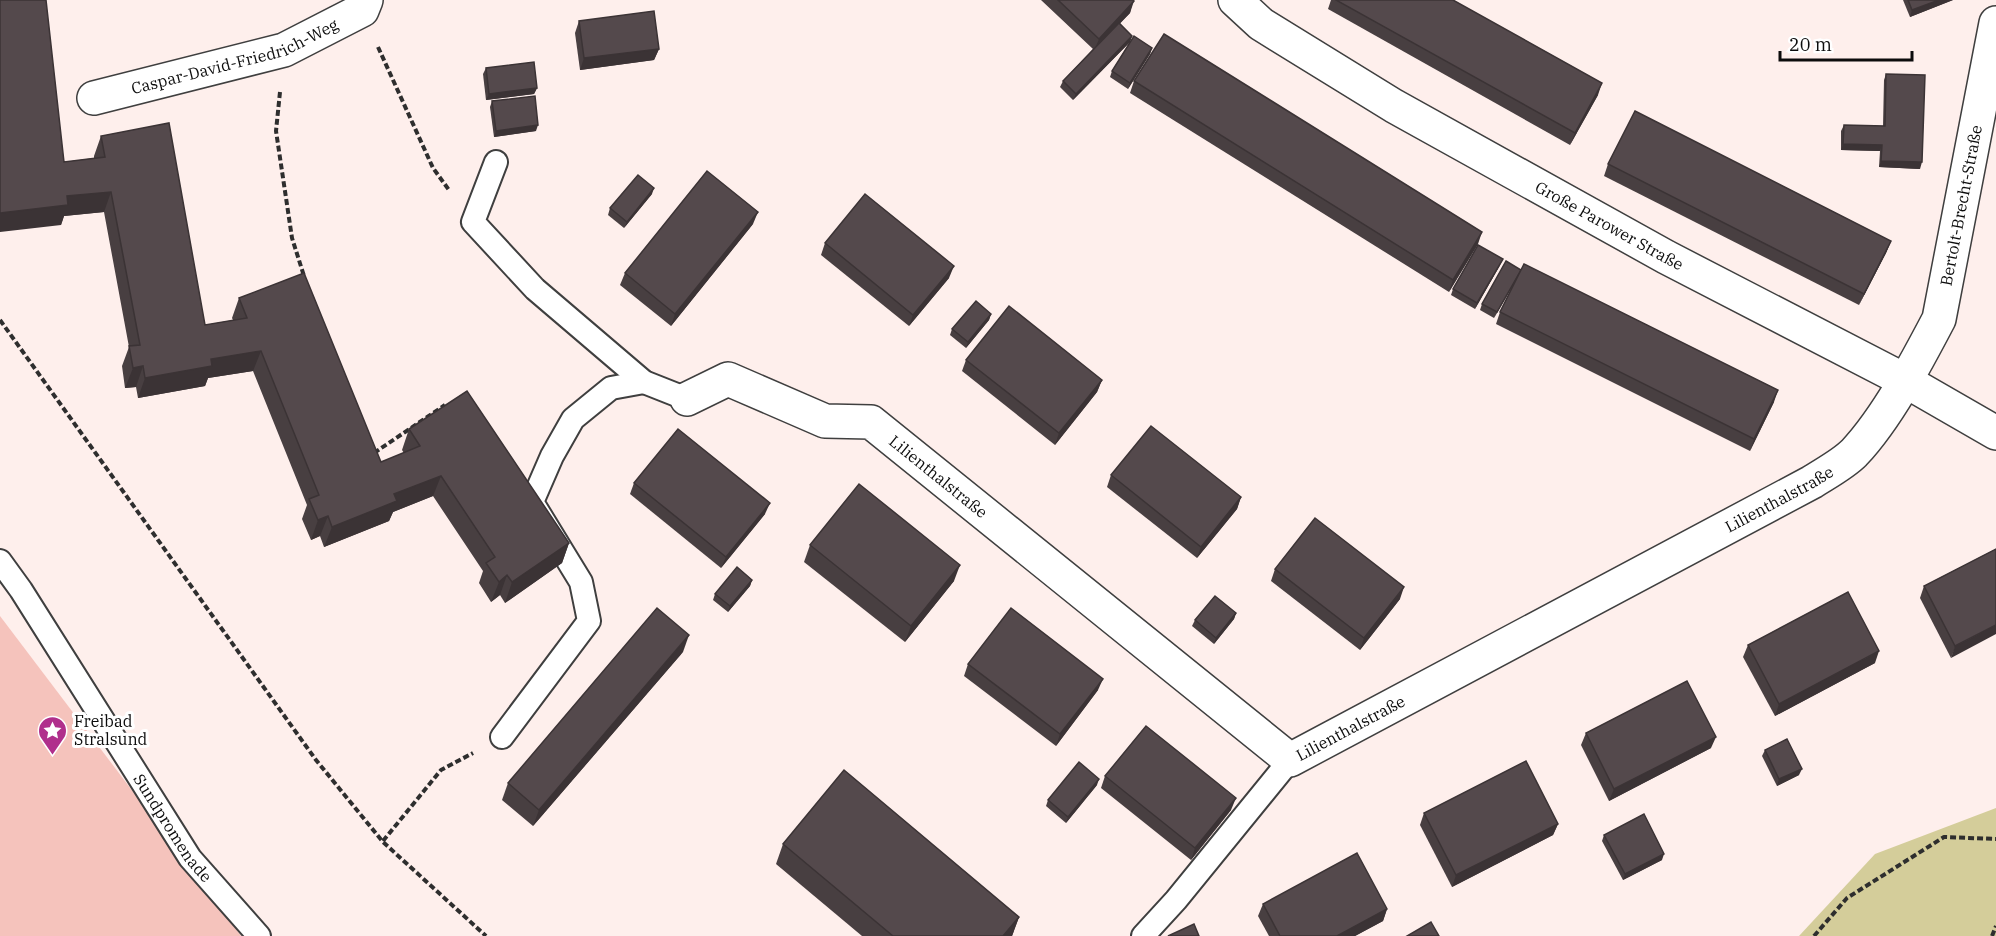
<svg xmlns="http://www.w3.org/2000/svg" width="1996" height="936" font-family="'IBM Plex Serif',serif">
<rect width="100%" height="100%" fill="#feefec"/>
<path fill="#d4cd9a" d="M1996,808V936H1799L1875,854Z"/>
<path fill="#f5c3bc" d="M0,616L212,896L241,936H0Z"/>
<g fill="none" stroke-linecap="round" stroke-linejoin="round">
<defs>
<g id="service">
<path d="M496,162L473,222L535,289L644,382L687,399"/>
<path id="s1" d="M0,561L21,590L190,858L259,936"/>
<path d="M502,737L589,621L581,582L532,502L552,456L573,419L611,388L644,382"/>
<path d="M1143,936L1176,900L1290,760"/>
</g>
<g id="minor">
<path id="s2" d="M1235,0L1261,24L1394,106L1666,257L1904,380L1996,433"/>
<path id="s3" d="M94,98L284,50L362,10L366,0"/>
<path id="s4" d="M687,399L728,379L825,421L871,422L1290,760L1812,482C1826,473 1843,464 1854,453C1887,418 1917,361 1939,319L1996,23"/>
</g>
</defs>
<use href="#service" stroke="#3f3f3f" stroke-width="26"/>
<use href="#minor" stroke="#3f3f3f" stroke-width="36"/>
<g stroke="#2e2e2e" stroke-width="4" stroke-dasharray="6 3" stroke-linecap="butt">
<path d="M378,47L433,168L449,190"/>
<path d="M280,92L276,131L292,238L304,276"/>
<path d="M0,320L316,760L383,842L486,936"/>
<path d="M374,453L445,405"/>
<path d="M383,841L441,770L473,753"/>
<path d="M1814,936L1847,898L1944,837L1996,839"/>
<path d="M1992,936L1996,926"/>
</g>
<use href="#service" stroke="#fff" stroke-width="22"/>
<use href="#minor" stroke="#fff" stroke-width="33"/>
</g>
<g fill="#483f41">
<path d="M1041,0H1133L1130,13L1120,23L1132,36L1130,42L1152,48L1150,54L1128,89L1110,77L1112,71L1130,42L1073,100L1060,87L1063,81L1093,49Z"/>
<path d="M1331,0H1453L1598,95L1570,145L1328,9Z"/>
<path d="M1903,0H1953L1910,17Z"/>
<path d="M579,21L659,49L654,60L580,70L575,33Z"/>
<path d="M486,68L537,88L534,94L486,100L483,74Z"/>
<path d="M1886,74L1920,169L1879,167L1880,151L1841,150V131L1844,125L1883,126L1884,80Z"/>
<path d="M1134,81L1478,244L1449,292L1130,93Z"/>
<path d="M492,101L536,131L494,137L490,107Z"/>
<path d="M101,136L205,325L233,320L232,318L239,298L381,462L404,453L402,450L409,429L569,543L562,563L505,603L500,595L491,602L479,583L483,571L433,496L393,512L389,521L324,547L320,536L311,540L302,519L307,505L253,371L208,378L205,386L138,398L136,387L125,388L122,366L129,347L104,212L64,216L61,225L64,162L94,158V156Z"/>
<path d="M1608,164L1891,241L1886,253L1859,305L1604,176Z"/>
<path d="M652,194L624,228L608,215L610,208Z"/>
<path d="M753,224L671,326L620,285L625,273Z"/>
<path d="M825,243L949,278L909,326L821,255Z"/>
<path d="M1500,265L1475,309L1451,295L1453,289Z"/>
<path d="M1521,270L1774,402L1750,451L1496,324L1500,312L1514,283L1494,318L1480,310L1482,304Z"/>
<path d="M991,314L989,320L966,348L950,335L952,329Z"/>
<path d="M966,360L1102,380L1097,392L1055,445L962,371Z"/>
<path d="M1111,475L1241,497L1237,509L1197,558L1107,487Z"/>
<path d="M634,483L765,514L721,568L630,494Z"/>
<path d="M810,545L954,581L905,642L804,562Z"/>
<path d="M1996,549L1951,658L1920,598L1924,586Z"/>
<path d="M1275,569L1400,599L1360,650L1271,581Z"/>
<path d="M752,580L750,586L728,612L713,600L715,594Z"/>
<path d="M1236,613L1234,619L1214,644L1192,626L1195,620Z"/>
<path d="M1748,645L1875,663L1775,716L1743,657Z"/>
<path d="M683,652L533,826L502,800L508,783Z"/>
<path d="M968,664L1098,690L1056,746L964,676Z"/>
<path d="M1586,733L1711,748L1609,801L1581,745Z"/>
<path d="M1765,750L1799,775L1777,786L1762,756Z"/>
<path d="M1105,776L1231,810L1191,860L1101,788Z"/>
<path d="M1097,785L1066,823L1046,806L1048,800Z"/>
<path d="M1424,813L1558,824L1553,835L1452,887L1420,825Z"/>
<path d="M1604,835L1662,860L1623,880L1602,841Z"/>
<path d="M783,844L1019,917L1012,936H862L776,864Z"/>
<path d="M1263,904L1387,909L1383,921L1355,936H1269L1258,916Z"/>
</g>
<g fill="#3b3335">
<path d="M1939,0H1953L1910,17L1912,10Z"/>
<path d="M1134,1L1130,13L1094,51L1099,39Z"/>
<path d="M1132,36L1130,42L1073,100L1076,94Z"/>
<path d="M1152,48L1150,54L1128,89L1130,83Z"/>
<path d="M659,49L654,60L580,70L584,58Z"/>
<path d="M1602,83L1598,95L1570,145L1575,133Z"/>
<path d="M537,88L534,94L486,100L489,94Z"/>
<path d="M538,125L536,131L494,137L496,131Z"/>
<path d="M1843,144L1882,145L1880,151L1841,150Z"/>
<path d="M1881,161L1922,162L1920,169L1879,167Z"/>
<path d="M654,188L652,194L624,228L627,222Z"/>
<path d="M111,192L104,212L64,216L61,225L0,232V213L67,196Z"/>
<path d="M758,212L753,224L671,326L675,314Z"/>
<path d="M1482,232L1478,244L1449,292L1453,280Z"/>
<path d="M1891,241L1886,253L1859,305L1864,294Z"/>
<path d="M1503,259L1500,265L1475,309L1477,303Z"/>
<path d="M954,266L949,278L909,326L913,315Z"/>
<path d="M1521,270L1518,277L1494,318L1497,312Z"/>
<path d="M991,314L989,320L966,348L968,342Z"/>
<path d="M261,351L253,371L208,378L205,386L138,398L145,378L211,359Z"/>
<path d="M143,366L136,387L125,388L133,368Z"/>
<path d="M1102,380L1097,392L1055,445L1059,433Z"/>
<path d="M1778,390L1774,402L1750,451L1754,439Z"/>
<path d="M441,476L433,496L393,512L389,521L324,547L332,527L394,494Z"/>
<path d="M1241,497L1237,509L1197,558L1201,547Z"/>
<path d="M770,503L765,514L721,568L726,557Z"/>
<path d="M328,516L320,536L311,540L318,520Z"/>
<path d="M569,543L562,563L505,603L512,582Z"/>
<path d="M960,565L954,581L905,642L911,626Z"/>
<path d="M507,575L500,595L491,602L499,582Z"/>
<path d="M752,580L750,586L728,612L730,606Z"/>
<path d="M1404,587L1400,599L1360,650L1364,638Z"/>
<path d="M1236,613L1234,619L1214,644L1216,638Z"/>
<path d="M1996,625V634L1951,658L1955,646Z"/>
<path d="M689,635L683,652L533,826L539,810Z"/>
<path d="M1879,651L1875,663L1775,716L1779,704Z"/>
<path d="M1103,679L1098,690L1056,746L1060,734Z"/>
<path d="M1716,737L1711,748L1609,801L1614,789Z"/>
<path d="M1802,769L1799,775L1777,786L1779,779Z"/>
<path d="M1099,779L1097,785L1066,823L1068,817Z"/>
<path d="M1236,798L1231,810L1191,860L1195,848Z"/>
<path d="M1558,824L1553,835L1452,887L1456,875Z"/>
<path d="M1664,854L1662,860L1623,880L1625,874Z"/>
<path d="M1387,909L1383,921L1355,936H1337Z"/>
<path d="M1019,917L1012,936H1003Z"/>
</g>
<g fill="#54494c" stroke="#3b3335" stroke-width="1.5">
<path d="M0,0H46L64,162L105,157L101,136L169,123L205,325L247,318L239,298L304,273L381,462L420,446L409,429L467,391L569,543L512,582L507,575L499,582L486,563L495,557L441,476L394,494L397,501L332,527L328,516L318,520L309,499L319,495L261,351L211,359L212,366L145,378L143,366L133,368L129,346L140,345L111,192L67,196L68,205L0,213Z"/>
<path d="M1058,0H1133L1134,1L1099,39Z"/>
<path d="M1336,0H1453L1602,83L1575,133Z"/>
<path d="M1908,0H1939L1912,10Z"/>
<path d="M654,11L659,49L584,58L579,21Z"/>
<path d="M1119,23L1132,36L1076,94L1063,81Z"/>
<path d="M1164,34L1482,232L1453,280L1134,81Z"/>
<path d="M1134,36L1152,48L1130,83L1112,71Z"/>
<path d="M534,62L537,88L489,94L486,68Z"/>
<path d="M1886,74L1925,75L1922,162L1881,161L1882,145L1843,144L1844,125L1885,126Z"/>
<path d="M535,96L538,125L496,131L492,101Z"/>
<path d="M1635,111L1891,241L1864,294L1608,164Z"/>
<path d="M707,171L758,212L675,314L625,273Z"/>
<path d="M638,175L654,188L627,222L610,208Z"/>
<path d="M865,194L954,266L913,315L825,243Z"/>
<path d="M1478,245L1503,259L1477,303L1453,289Z"/>
<path d="M1506,261L1521,270L1497,312L1482,304Z"/>
<path d="M1524,264L1778,390L1754,439L1500,312Z"/>
<path d="M976,301L991,314L968,342L952,329Z"/>
<path d="M1009,306L1102,380L1059,433L966,360Z"/>
<path d="M1151,426L1241,497L1201,547L1111,475Z"/>
<path d="M678,429L770,503L726,557L634,483Z"/>
<path d="M859,484L960,565L911,626L810,545Z"/>
<path d="M1315,518L1404,587L1364,638L1275,569Z"/>
<path d="M1996,549V625L1955,646L1924,586Z"/>
<path d="M737,567L752,580L730,606L715,594Z"/>
<path d="M1848,592L1879,651L1779,704L1748,645Z"/>
<path d="M1215,596L1236,613L1216,638L1195,620Z"/>
<path d="M657,608L689,635L539,810L508,783Z"/>
<path d="M1011,608L1103,679L1060,734L968,664Z"/>
<path d="M1687,681L1716,737L1614,789L1586,733Z"/>
<path d="M1146,726L1236,798L1195,848L1105,776Z"/>
<path d="M1787,739L1802,769L1779,779L1765,750Z"/>
<path d="M1526,761L1558,824L1456,875L1424,813Z"/>
<path d="M1079,762L1099,779L1068,817L1048,800Z"/>
<path d="M844,770L1019,917L1003,936H893L783,844Z"/>
<path d="M1644,814L1664,854L1625,874L1604,835Z"/>
<path d="M1357,853L1387,909L1337,936H1280L1263,904Z"/>
<path d="M1431,922L1439,936H1407Z"/>
<path d="M1194,924L1199,936H1168Z"/>
</g>
<defs>
<symbol id="sight-pin" viewBox="-11 -11 22 30"><path d="M0 17L-7.5 6A9.5 9.5 0 1 1 7.5 6Z" fill="#b02f8c" stroke="#fff"/><path d="M0-6L1.8-2.2L6-1.7L2.9 1.2L3.7 5.4L0 3.3L-3.7 5.4L-2.9 1.2L-6-1.7L-1.8-2.2Z" fill="#fff"/></symbol>
</defs>
<g fill-rule="evenodd">
<use href="#sight-pin" x="36" y="714" width="33" height="45"/>
</g>
<g text-anchor="middle" dominant-baseline="central" stroke-width="6" stroke-linejoin="round" paint-order="stroke">
<g font-size="16" fill="#0c0c0c" stroke="#fff">
<text stroke="none"><textPath href="#s3" startOffset="147">Caspar-David-Friedrich-Weg</textPath></text>
<text stroke="none"><textPath href="#s4" startOffset="1653">Bertolt-Brecht-Straße</textPath></text>
<text stroke="none"><textPath href="#s2" startOffset="438">Große Parower Straße</textPath></text>
<text stroke="none"><textPath href="#s4" startOffset="284">Lilienthalstraße</textPath></text>
<text stroke="none"><textPath href="#s4" startOffset="1290">Lilienthalstraße</textPath></text>
<text stroke="none"><textPath href="#s4" startOffset="804">Lilienthalstraße</textPath></text>
<text stroke="none"><textPath href="#s1" startOffset="318">Sundpromenade</textPath></text>
</g>
<g font-size="16" fill="#0c0c0c" stroke="#fff" text-anchor="start">
<text x="74" y="721">Freibad<tspan x="74" dy="18">Stralsund</tspan></text>
</g>
</g>
<path d="M1780 51v9h132v-9" fill="none" stroke="#0c0c0c" stroke-width="3"/>
<text x="1789" y="51" font-size="18" fill="#0c0c0c" stroke="#ffffff" stroke-width="4.5" paint-order="stroke">20 m</text>
</svg>
